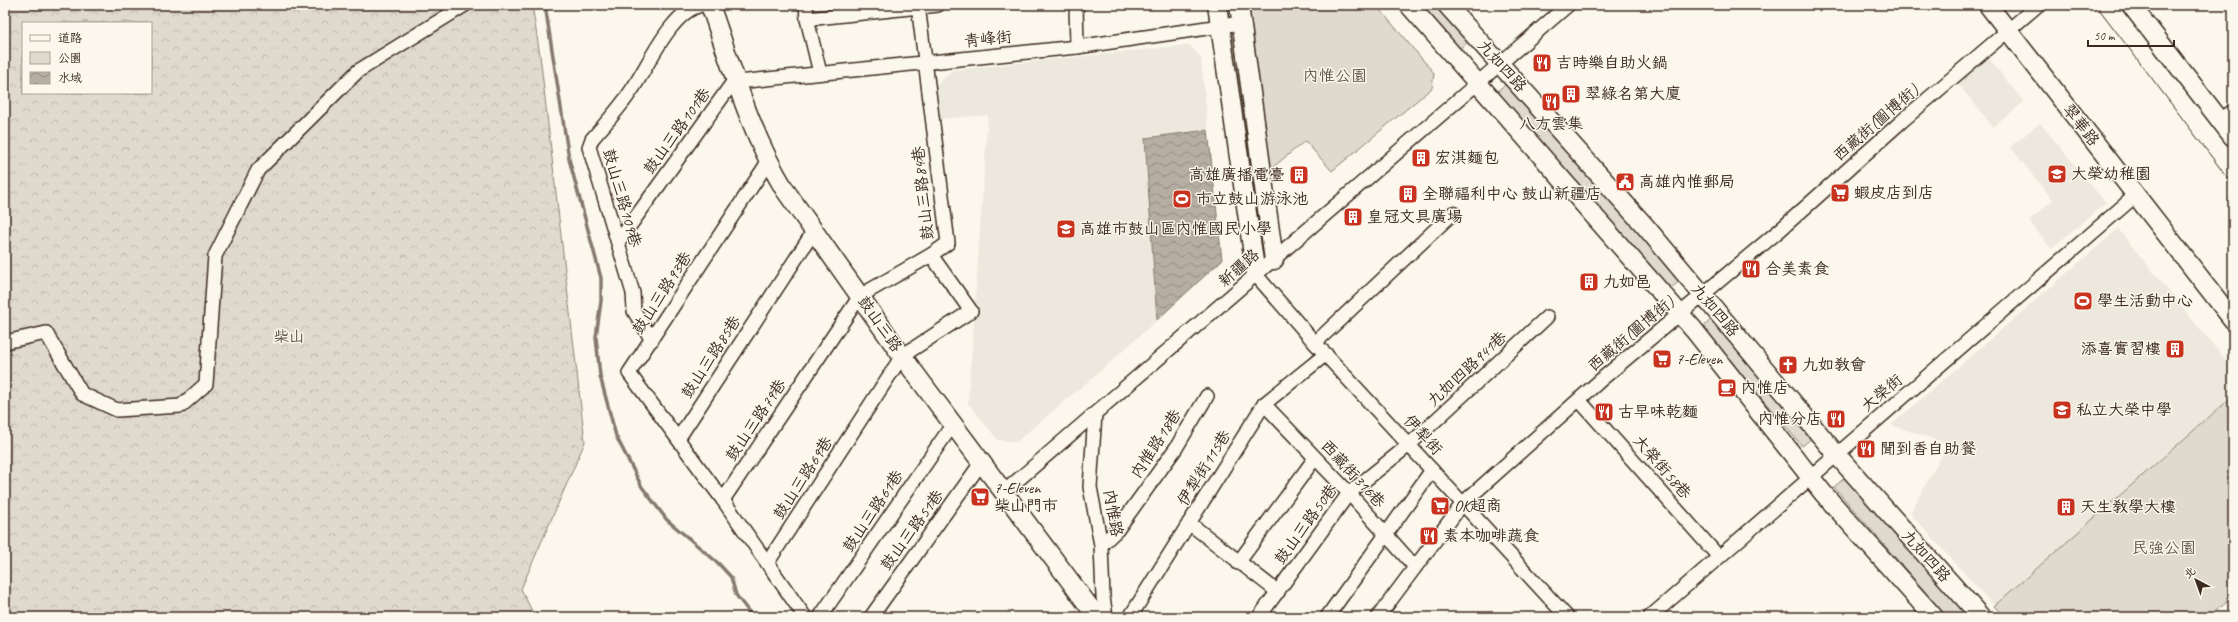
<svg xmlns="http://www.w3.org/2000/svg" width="2238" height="622" font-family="Caveat,'LXGW WenKai TC',sans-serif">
<defs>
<pattern id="forest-crowns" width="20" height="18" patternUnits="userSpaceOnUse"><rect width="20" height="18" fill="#dfd9ce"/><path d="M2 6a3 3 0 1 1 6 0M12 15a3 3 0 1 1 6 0" fill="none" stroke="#c0bab0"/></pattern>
<pattern id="water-waves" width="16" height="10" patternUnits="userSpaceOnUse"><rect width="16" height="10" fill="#b6aea2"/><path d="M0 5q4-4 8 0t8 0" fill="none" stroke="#958e83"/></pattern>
</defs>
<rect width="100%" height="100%" fill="#fbf7ec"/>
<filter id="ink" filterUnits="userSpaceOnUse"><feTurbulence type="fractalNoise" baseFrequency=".025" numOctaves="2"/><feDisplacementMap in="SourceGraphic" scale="8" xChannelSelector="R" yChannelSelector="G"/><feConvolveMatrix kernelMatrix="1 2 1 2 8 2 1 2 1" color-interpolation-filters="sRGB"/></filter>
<g filter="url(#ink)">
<g fill="#ede8dd">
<path d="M1189,45L1201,57L1208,130L1145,139L1157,320L1097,374L1016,442L998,440L968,403L988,115L940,119L937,85L952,70Z"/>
<path d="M1987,56L2024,102L1993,127L1956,81Z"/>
<path d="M2040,123L2106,203L2051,249L2029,221L2053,200L2010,147Z"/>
<path d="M2118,229L2233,369V396L1994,606L1910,513L1948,444L1891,425Z"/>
</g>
<path fill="url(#forest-crowns)" stroke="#8d8276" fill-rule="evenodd" d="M5,5H532L540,55L585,442L521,589L535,617H5ZM23,23H151V93H23Z"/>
<g fill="#dfd9ce" stroke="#8d8276">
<path d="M1246,5H1376L1434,73L1432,88L1332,171L1305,141L1267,172Z"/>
<path d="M1416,5H1437L1469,41L1456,52Z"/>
<path d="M1508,82L1683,278L1669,290L1494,94Z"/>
<path d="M1715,316L1816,435L1802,446L1702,328Z"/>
<path d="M2233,396V597L2209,617H2004L1994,606Z"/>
<path d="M1847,476L1966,613L1961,617H1947L1834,487Z"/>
</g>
<path fill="url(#water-waves)" stroke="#85796d" d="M1208,130L1222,260L1157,320L1145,138Z"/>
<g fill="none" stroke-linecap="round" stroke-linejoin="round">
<path stroke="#85796d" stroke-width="3.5" d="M545,5L569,159L601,278V301L596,337L600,376L616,436L642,487L667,520L718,563L731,577L736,595L753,617"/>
<defs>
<g id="street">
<path d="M806,5L807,19L820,73"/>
<path d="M1076,5L1077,47"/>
<path d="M807,19L938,5"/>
<path d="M738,82L1077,47L1241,23"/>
<path d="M2220,120L2233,111"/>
<path d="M768,162L629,373L723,500L805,617"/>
<path d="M618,242L736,78"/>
<path d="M1256,275L1315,343L1567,617"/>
<path d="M652,340L634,311L633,293L589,147L592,139C605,124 620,108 631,91C648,67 671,10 702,5"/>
<path d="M5,342L46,333L82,394L117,410L181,406L206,384L215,256L258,170L358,71L465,5"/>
<path d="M1315,343L1453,213"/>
<path d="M1579,400L1719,557"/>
<path d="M1264,404L1349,493L1415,567"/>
<path d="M1095,414L1090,487L1101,545L1103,597L1106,617"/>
<path d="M678,439L814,231"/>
<path d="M1004,492L1568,5"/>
<path d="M723,500L860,296L931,255L948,243L918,5"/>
<path d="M1189,523L1278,592"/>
<path d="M1101,545L1117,530L1176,448L1207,396"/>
<path d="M768,562L902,356L971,311L931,255"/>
<path d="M1238,563L1315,458"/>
<path d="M820,617L953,424"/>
<path d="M871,617L981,463"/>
<path d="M1130,617L1264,404L1326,354"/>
<path d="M1259,617L1349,493L1409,445L1547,317"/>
<path d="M1327,617L1432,470"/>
<path d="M1378,617L1463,503L1603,378L1780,230L1902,121L2038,5"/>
<path d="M1650,617L2136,195"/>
</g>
<g id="secondary">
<path d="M710,5C732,67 750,133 785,190L902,356L1097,617"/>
<path d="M1217,5L1256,275"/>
<path d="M1239,5L1274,260"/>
<path d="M1409,5L1694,330L1823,493L1934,617"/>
<path d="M1447,5L1645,226L1836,454L1981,617"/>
<path d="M1988,5L2233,320"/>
<path d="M2131,5L2233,137"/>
</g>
</defs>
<use href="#street" stroke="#3b2a1e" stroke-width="16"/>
<use href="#secondary" stroke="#3b2a1e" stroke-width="21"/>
<use href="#street" stroke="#fbf7ec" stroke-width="13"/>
<use href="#secondary" stroke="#fbf7ec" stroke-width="18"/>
<path stroke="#3b2a1e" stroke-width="1" d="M2096,5L2233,185"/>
</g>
</g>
<defs>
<symbol id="restaurant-square" viewBox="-11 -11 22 22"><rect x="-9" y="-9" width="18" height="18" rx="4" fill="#c8321e" stroke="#fbf7ec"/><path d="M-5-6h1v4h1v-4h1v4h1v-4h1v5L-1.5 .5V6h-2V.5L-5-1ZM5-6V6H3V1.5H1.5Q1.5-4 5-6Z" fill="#fff"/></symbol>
<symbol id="building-square" viewBox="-11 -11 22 22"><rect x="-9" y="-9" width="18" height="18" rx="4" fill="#c8321e" stroke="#fbf7ec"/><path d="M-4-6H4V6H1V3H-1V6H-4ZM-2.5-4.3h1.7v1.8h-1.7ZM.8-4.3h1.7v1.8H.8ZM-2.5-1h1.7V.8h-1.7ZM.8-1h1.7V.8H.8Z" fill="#fff"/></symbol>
<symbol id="school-square" viewBox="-11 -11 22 22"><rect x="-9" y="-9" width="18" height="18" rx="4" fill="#c8321e" stroke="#fbf7ec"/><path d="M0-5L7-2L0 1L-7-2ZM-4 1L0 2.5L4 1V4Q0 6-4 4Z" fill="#fff"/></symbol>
<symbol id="civic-square" viewBox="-11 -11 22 22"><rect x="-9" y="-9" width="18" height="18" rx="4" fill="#c8321e" stroke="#fbf7ec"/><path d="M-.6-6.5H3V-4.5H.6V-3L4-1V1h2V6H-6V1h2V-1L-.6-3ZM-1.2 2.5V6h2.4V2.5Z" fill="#fff"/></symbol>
<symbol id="supermarket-square" viewBox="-11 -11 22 22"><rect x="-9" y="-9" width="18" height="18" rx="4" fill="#c8321e" stroke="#fbf7ec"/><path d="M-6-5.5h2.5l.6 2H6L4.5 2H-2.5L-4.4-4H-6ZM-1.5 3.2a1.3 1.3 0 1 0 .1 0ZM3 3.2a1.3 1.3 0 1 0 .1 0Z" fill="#fff"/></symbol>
<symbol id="stadium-square" viewBox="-11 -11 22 22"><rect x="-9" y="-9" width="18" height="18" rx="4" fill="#c8321e" stroke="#fbf7ec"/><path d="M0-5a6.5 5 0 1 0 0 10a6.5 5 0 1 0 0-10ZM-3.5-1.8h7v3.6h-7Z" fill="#fff"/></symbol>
<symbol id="church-square" viewBox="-11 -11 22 22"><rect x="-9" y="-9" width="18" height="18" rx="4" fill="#c8321e" stroke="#fbf7ec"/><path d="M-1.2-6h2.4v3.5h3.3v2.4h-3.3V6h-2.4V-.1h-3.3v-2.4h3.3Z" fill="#fff"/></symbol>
<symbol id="cafe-square" viewBox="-11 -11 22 22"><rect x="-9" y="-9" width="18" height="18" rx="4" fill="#c8321e" stroke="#fbf7ec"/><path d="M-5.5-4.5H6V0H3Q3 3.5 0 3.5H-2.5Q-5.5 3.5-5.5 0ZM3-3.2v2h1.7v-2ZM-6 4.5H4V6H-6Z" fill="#fff"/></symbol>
</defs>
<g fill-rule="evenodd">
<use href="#restaurant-square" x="1531" y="52" width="22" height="22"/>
<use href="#building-square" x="1560" y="83" width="22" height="22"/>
<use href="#restaurant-square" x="1540" y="91" width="22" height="22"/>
<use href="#building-square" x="1410" y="147" width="22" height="22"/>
<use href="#school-square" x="2046" y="163" width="22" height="22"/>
<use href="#building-square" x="1288" y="164" width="22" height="22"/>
<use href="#civic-square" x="1614" y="171" width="22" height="22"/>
<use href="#supermarket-square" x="1829" y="182" width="22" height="22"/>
<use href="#building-square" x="1397" y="183" width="22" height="22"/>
<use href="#stadium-square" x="1171" y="188" width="22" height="22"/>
<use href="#building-square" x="1342" y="206" width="22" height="22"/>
<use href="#school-square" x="1055" y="218" width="22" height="22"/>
<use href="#restaurant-square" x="1740" y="258" width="22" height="22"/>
<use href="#building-square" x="1578" y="271" width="22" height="22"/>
<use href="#stadium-square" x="2072" y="290" width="22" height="22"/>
<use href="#building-square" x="2164" y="338" width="22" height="22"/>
<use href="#supermarket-square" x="1651" y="348" width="22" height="22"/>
<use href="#church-square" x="1777" y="354" width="22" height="22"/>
<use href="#cafe-square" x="1716" y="377" width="22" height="22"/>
<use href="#school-square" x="2051" y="399" width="22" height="22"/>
<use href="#restaurant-square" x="1593" y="401" width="22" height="22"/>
<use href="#restaurant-square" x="1825" y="408" width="22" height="22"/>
<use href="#restaurant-square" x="1855" y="438" width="22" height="22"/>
<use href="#supermarket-square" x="969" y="486" width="22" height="22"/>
<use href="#supermarket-square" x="1429" y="495" width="22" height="22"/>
<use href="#building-square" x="2055" y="496" width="22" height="22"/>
<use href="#restaurant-square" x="1418" y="525" width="22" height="22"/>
</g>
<g text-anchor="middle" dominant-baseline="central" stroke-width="3" stroke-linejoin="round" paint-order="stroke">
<g font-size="16" fill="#3b2a1e" stroke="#fbf7ec">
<text transform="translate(988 39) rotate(-6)">青峰街</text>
<text transform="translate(1502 66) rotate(48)">九如四路</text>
<text transform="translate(1876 123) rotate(-41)">西藏街(圖博街)</text>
<text transform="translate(2081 125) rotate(52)">翠華路</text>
<text transform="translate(677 131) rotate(-54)">鼓山三路101巷</text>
<text transform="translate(923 193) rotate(-96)">鼓山三路84巷</text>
<text transform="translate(622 198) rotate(74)">鼓山三路109巷</text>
<text transform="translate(1239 268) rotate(-41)">新疆路</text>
<text transform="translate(662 293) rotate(-57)">鼓山三路93巷</text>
<text transform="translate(1715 310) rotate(50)">九如四路</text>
<text transform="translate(880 324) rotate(55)">鼓山三路</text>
<text transform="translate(1631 334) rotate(-40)">西藏街(圖博街)</text>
<text transform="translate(711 357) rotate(-57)">鼓山三路85巷</text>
<text transform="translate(1467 369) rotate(-43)">九如四路941巷</text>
<text transform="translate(1882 393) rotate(-40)">大榮街</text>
<text transform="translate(756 420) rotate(-56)">鼓山三路79巷</text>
<text transform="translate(1423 435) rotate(47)">伊犁街</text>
<text transform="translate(1156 444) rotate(-57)">內惟路18巷</text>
<text transform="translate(1662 467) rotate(49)">大榮街58巷</text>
<text transform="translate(1204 468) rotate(-58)">伊犁街115巷</text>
<text transform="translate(1353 474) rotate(47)">西藏街316巷</text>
<text transform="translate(803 478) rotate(-57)">鼓山三路69巷</text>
<text transform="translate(873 511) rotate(-56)">鼓山三路61巷</text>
<text transform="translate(1113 513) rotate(80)">內惟路</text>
<text transform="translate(1306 524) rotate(-54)">鼓山三路50巷</text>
<text transform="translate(912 530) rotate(-54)">鼓山三路51巷</text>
<text transform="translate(1926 556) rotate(48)">九如四路</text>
</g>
<g font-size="16" fill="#3b2a1e" stroke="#fbf7ec" text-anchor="start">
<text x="1556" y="63">吉時樂自助火鍋</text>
<text x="1585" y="94">翠綠名第大廈</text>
<text x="1551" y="124" text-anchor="middle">八方雲集</text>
<text x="1435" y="158">宏淇麵包</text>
<text x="2071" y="174">大榮幼稚園</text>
<text x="1285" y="175" text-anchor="end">高雄廣播電臺</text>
<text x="1639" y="182">高雄內惟郵局</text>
<text x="1854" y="193">蝦皮店到店</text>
<text x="1422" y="194">全聯福利中心 鼓山新疆店</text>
<text x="1196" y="199">市立鼓山游泳池</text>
<text x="1367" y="217">皇冠文具廣場</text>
<text x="1080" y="229">高雄市鼓山區內惟國民小學</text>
<text x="1765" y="269">合美素食</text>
<text x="1603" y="282">九如邑</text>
<text x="2097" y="301">學生活動中心</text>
<text x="2161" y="349" text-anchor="end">添喜實習樓</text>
<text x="1676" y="359">7-Eleven</text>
<text x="1802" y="365">九如教會</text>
<text x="1741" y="388">內惟店</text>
<text x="2076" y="410">私立大榮中學</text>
<text x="1618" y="412">古早味乾麵</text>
<text x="1822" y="419" text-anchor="end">內惟分店</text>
<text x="1880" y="449">聞到香自助餐</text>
<text x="994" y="488">7-Eleven<tspan x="994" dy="18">柴山門市</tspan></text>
<text x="1454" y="506">OK超商</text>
<text x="2080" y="507">天生教學大樓</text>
<text x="1443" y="536">素本咖啡蔬食</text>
</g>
<g font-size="16" fill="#64564a" stroke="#fbf7ec">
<text x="1335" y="76">內惟公園</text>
<text x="289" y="337">柴山</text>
<text x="2164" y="548">民強公園</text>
</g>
</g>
<rect width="2238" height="622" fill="none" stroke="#fbf7ec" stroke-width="20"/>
<rect x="10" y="10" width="2218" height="602" fill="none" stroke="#3b2a1e" stroke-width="1.5" filter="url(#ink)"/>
<rect x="22" y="22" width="130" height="72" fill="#fbf7ec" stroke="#aea59a"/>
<rect x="30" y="35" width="20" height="6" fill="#fbf7ec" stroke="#aea59a"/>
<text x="58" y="42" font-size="12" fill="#3b2a1e">道路</text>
<rect x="30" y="52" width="20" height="12" fill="#dfd9ce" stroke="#aea59a"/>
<text x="58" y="62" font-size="12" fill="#3b2a1e">公園</text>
<rect x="30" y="72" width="20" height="12" fill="url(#water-waves)" stroke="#aea59a"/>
<text x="58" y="82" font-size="12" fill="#3b2a1e">水域</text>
<g transform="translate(2196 580) rotate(319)" stroke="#fbf7ec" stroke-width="3" paint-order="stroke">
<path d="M0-3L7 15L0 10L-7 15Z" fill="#3b2a1e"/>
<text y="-6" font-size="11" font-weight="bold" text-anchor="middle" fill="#3b2a1e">北</text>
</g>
<path d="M2088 40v6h86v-6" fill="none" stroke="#3b2a1e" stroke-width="2"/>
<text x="2094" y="40" font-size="12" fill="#3b2a1e" stroke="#fbf7ec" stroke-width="3" paint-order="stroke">50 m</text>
</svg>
